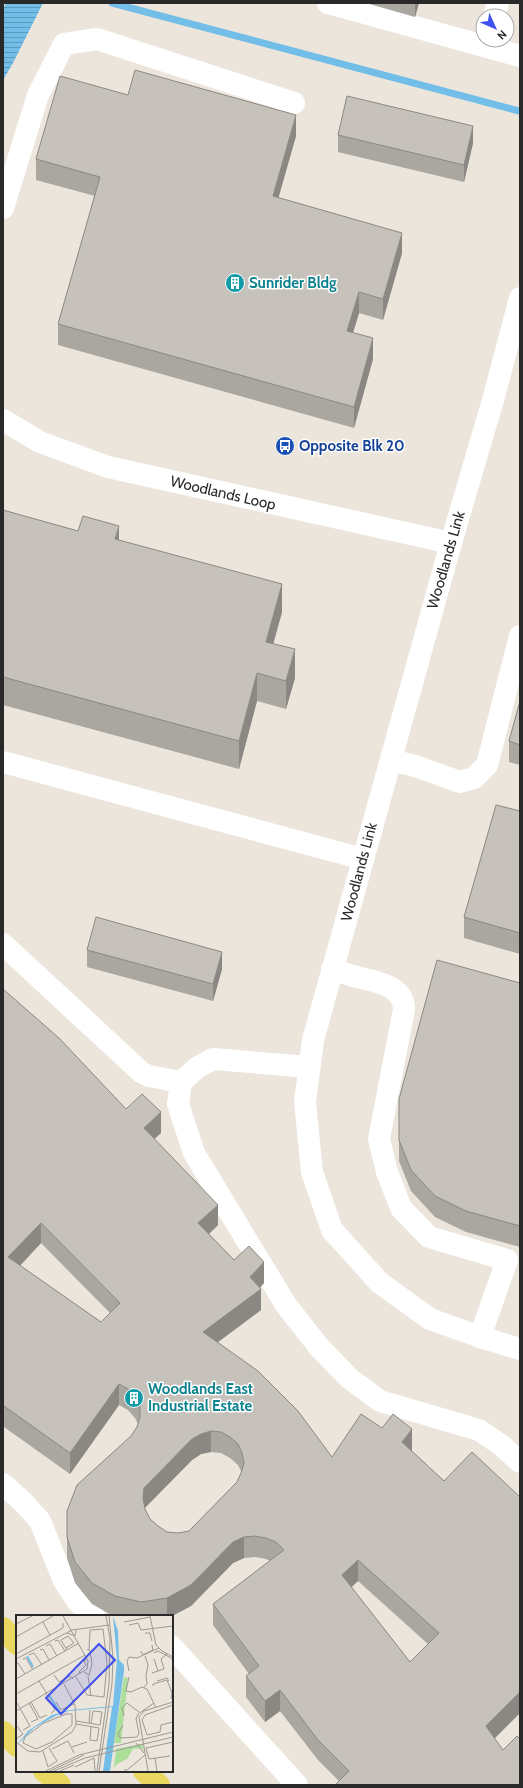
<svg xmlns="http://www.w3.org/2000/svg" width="523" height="1788" font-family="Cabin,sans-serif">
<defs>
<pattern id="water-rules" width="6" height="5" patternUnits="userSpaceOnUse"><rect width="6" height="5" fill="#73bee8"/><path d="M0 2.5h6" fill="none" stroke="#5e9abc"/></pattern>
</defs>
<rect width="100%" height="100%" fill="#ebe5db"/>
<path fill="url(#water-rules)" d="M6,3H43L13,63L3,80V9Z"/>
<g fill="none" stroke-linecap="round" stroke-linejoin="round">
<path stroke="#73bee8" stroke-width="7" d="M112,3L519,111"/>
<g stroke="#fff" stroke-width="22">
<path d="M328,3L520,56"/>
<path d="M494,16L498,3"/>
<path d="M3,208L38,95L64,44L97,39L294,103"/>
<path d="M520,298L493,400L451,543L313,1040L305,1102L312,1172L332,1230L380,1283L430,1319L480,1337L520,1349"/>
<path d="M3,420L40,442L108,467L451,543"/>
<path d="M391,760L415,766L460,782L474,778L487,765L520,636"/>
<path d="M3,762L363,859"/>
<path d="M3,944L141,1072L149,1076L181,1082"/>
<path d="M332,969C339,971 346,974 353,976C372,981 404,984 404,1009L379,1139L387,1172L401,1208L429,1237L507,1260L480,1337"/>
<path d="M309,1067L213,1059L198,1067L181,1082L178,1104L194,1153L286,1305L319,1347L349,1378L380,1401L479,1430L501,1445L520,1462"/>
<path d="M3,1484L24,1503L40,1521L64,1581L78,1602L94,1616"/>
<path d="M172,1647L297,1785"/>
</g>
<g stroke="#e9d762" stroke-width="22">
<path d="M3,1628L17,1644"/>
<path d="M3,1732L17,1746"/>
<path d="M44,1771L60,1785"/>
<path d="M144,1771L159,1785"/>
</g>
</g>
<g fill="#aaa7a1" fill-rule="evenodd">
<path d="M366,3H419L415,17Z"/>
<path d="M128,95L296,136L278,198L402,253L383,320L359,313L353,333L373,359L354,428L58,345V324L95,196L36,180V159Z"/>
<path d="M338,135L473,143L464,182L338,152Z"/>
<path d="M3,510L78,531L119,540L282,612L273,644L295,678L286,709L257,701L239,769L3,705Z"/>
<path d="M520,701V765L509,762V741Z"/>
<path d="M520,811V954L464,938V917Z"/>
<path d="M87,950L222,969L213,1001L87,967Z"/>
<path d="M520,983V1247L466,1232L435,1217L411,1191L399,1161V1099Z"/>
<path d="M3,989L126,1109L161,1133L154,1139L218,1225L209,1234L234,1260L264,1283L260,1288L261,1310L217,1343L332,1457L412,1450V1451L444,1481L520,1497V1715L519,1714L494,1738L520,1785L339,1781L318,1760L280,1711L265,1722L246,1697V1676L249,1674L213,1625V1604L270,1561L266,1559L255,1557L244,1558L233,1563L191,1606L172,1616H113L92,1604L75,1583L67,1558V1511L131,1436L137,1427L138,1424L135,1418L128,1410L119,1405L70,1474L4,1427L3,1428ZM41,1243L110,1313L101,1322L20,1266ZM211,1452L221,1453L230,1458L238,1465L242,1473L237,1482L189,1531L178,1533L167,1532L158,1526L150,1519L144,1508L192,1460L201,1454ZM358,1581L428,1644L410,1662L351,1587Z"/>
</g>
<g fill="#8b8883">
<path d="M415,3H419L415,17Z"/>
<path d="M296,115V136L273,217V196Z"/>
<path d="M473,126V143L464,182V165Z"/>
<path d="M402,233V253L383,320V299Z"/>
<path d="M359,292V313L347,352V331Z"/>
<path d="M373,338V359L354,428V407Z"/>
<path d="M119,526V554L115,539Z"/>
<path d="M282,584V612L266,670V642Z"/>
<path d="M295,649V678L286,709V681Z"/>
<path d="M257,673V701L239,769V741Z"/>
<path d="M222,952V969L213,1001V984Z"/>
<path d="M161,1112V1133L144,1149V1128Z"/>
<path d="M218,1205V1225L198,1244V1223Z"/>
<path d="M41,1223V1243L8,1278V1257Z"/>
<path d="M264,1262V1283L250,1297L261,1289V1310L203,1353V1332L250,1277Z"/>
<path d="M119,1384V1405L70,1474V1453Z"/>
<path d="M4,1406V1427L3,1428V1407Z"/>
<path d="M412,1429V1450L402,1463V1442Z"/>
<path d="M211,1431V1452L201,1454L192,1460L144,1509L143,1498L144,1488L192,1439L201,1434Z"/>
<path d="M244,1537V1558L233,1563L191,1606L172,1616H167V1598L233,1542Z"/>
<path d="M358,1560V1581L342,1596V1575Z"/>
<path d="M280,1690V1711L265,1722V1701Z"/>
<path d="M519,1693V1714L486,1747V1726Z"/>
</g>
<g fill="#c6c2bb" stroke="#8b8883" fill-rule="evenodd">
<path d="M135,70L296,115L273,196L402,233L383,299L359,292L347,331L373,338L354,407L58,324L100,177L36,159L60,76L128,95Z"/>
<path d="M347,96L473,126L464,165L338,135Z"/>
<path d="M3,510L78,531L83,516L119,526L115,539L282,584L266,642L295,649L286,681L257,673L239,741L3,677Z"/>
<path d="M520,701V745L509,741Z"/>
<path d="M496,805L520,811V933L464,917Z"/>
<path d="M96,917L222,952L213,984L87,950Z"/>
<path d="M437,960L520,983V1226L466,1211L435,1196L411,1170L399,1140V1099Z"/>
<path d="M3,989L59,1038L126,1109L142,1094L161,1112L144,1128L218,1205L198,1223L234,1260L249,1246L264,1262L250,1277L261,1289L203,1332L258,1371L298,1411L332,1457L361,1414L382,1428L393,1414L412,1429L402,1442L444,1481L472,1452L520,1497V1694L519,1693L486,1726L503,1750L517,1736L520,1739V1785H335L349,1771L318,1740L280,1690L265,1701L246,1676L259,1666L213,1604L284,1550L276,1542L266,1538L255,1536L244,1537L233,1542L191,1585L167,1598L141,1602L115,1596L92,1583L75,1562L67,1537V1511L77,1485L131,1436L137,1427L140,1417V1406L135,1397L128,1389L119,1384L70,1453L4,1406L3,1407ZM41,1223L120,1303L101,1322L8,1257ZM211,1431L221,1432L230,1437L238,1444L242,1453L244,1463L241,1473L237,1482L189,1531L178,1533L167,1532L158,1526L150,1519L145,1509L143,1498L144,1488L192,1439L201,1434ZM358,1560L439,1633L410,1662L342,1575Z"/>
</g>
<defs>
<symbol id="building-disc" viewBox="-11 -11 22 22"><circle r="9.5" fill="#0f9aa8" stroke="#fff"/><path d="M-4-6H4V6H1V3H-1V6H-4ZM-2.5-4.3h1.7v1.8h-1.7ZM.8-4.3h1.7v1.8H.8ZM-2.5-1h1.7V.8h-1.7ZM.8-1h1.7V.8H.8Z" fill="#fff"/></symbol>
<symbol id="bus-disc" viewBox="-11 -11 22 22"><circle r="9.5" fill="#1a4fb4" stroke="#fff"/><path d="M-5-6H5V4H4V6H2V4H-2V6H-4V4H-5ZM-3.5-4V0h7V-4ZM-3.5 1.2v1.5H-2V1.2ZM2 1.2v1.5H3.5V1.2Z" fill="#fff"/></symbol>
</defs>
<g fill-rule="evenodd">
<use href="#building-disc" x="224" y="272" width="22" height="22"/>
<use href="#bus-disc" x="274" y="435" width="22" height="22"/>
<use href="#building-disc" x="123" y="1387" width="22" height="22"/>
</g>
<g text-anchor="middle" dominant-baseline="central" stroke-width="3" stroke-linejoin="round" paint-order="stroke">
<g font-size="15" font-weight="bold" fill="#0d838f" stroke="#fff" text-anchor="start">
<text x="249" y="283">Sunrider Bldg</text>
<text x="148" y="1389">Woodlands East<tspan x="148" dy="17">Industrial Estate</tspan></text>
</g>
<g font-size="15" font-weight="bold" fill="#164399" stroke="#fff" text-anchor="start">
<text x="299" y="446">Opposite Blk 20</text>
</g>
<g font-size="15" fill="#292929" stroke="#fff">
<text transform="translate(223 493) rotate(13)">Woodlands Loop</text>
<text transform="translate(446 560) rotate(-74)">Woodlands Link</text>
<text transform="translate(359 872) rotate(-75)">Woodlands Link</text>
</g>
</g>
<g transform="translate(16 1615)">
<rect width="157" height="157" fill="#ebe5db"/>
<path d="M108,62L112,63L105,128H98ZM126,129L128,136L125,133L117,134L111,144L101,149L98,153L100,134Z" fill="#abdf9a"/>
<path d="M97,1L102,16L103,45L108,50V56L94,156H87L96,92L53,96L39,101L18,113L0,131L12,116L36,100L54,95L97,91L101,44Z" fill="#73bee8"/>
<path fill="none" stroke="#73bee8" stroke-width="2" d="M11,41L17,52M33,80L44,98"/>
<path fill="none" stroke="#9d9a94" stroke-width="1" d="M134,1L140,30L146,36L157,42M27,7L34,20M108,7L134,2M0,9L16,1M113,10L122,8L125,15L157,11M51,18L59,21L60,15M129,18H134L136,26M0,22L37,1M39,26L42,25L49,36M30,31L34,29L41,41M50,33L58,28L52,21L45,25L51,35M24,35L27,34L33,45M125,36L126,39H129L137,35L136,30M138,38L142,36L157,44M0,39L47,13V8M13,40L18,38L26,50M0,44L56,15L93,10M7,44L10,43L17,55M138,44L142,56M0,48H2L9,59M113,56L111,46L113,42L121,43L143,33M68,57L73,60L76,49L74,36L71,34M136,58L148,54L145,44L151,39M64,59L63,57L70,50L68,46L71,44M38,60L43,67L54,61L57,64M72,61L75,81M60,62L71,80L88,82L91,48L87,14L74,15L73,35M113,62L110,76L115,77L126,72L131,74L140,93M0,64L63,28M23,66L31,79M141,66L151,63L153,66M137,71V69L151,65L156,78L155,84M128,72L131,69L130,60L132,50L129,41M0,79L69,40M30,79L39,95L35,98M15,87L24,103L31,100M40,87L45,95L58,89M1,88L14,111L7,115M13,88L22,104L15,107M157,90L129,100L126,105L131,120L144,117L145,110L157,107M0,96L71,54L72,46L47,1M50,99H56V110L36,127L20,134L7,128L9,122L28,108ZM108,101L106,93L111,88L123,97M60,106L84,110L86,97L77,96L75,108M73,108L74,95M60,109L83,113L81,126L74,125L75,112M0,110L7,119L0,124M107,110L102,119L104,123L121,122L123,118L120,104L122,99L138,88M52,126L58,138M0,127L12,136L24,137L56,117L60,110L59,90L48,69M120,128L128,138M56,132L71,127M36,134L52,126M27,136L32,152L41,146L33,133M154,141L133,144L130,133L157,127M139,143L141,156M59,152L78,143L79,156M108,155H111L129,140M30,156L63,140L157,117M34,156L68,140M38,156L69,143L157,122M44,156L58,150M81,156L93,69L94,23L90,1M83,156L96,69L97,43L93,1M132,156L123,102L128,96L157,87"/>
<path fill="#4252f0" fill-opacity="0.15" stroke="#4252f0" stroke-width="2" d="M83,29L99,45L45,99L30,83Z"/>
<rect width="157" height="157" fill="none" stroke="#292929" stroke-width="2"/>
</g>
<rect width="523" height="1788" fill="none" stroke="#292929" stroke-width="8"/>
<g transform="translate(495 28) rotate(135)"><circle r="19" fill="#ffffff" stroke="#a9a9a9"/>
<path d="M0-3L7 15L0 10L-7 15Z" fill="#4252f0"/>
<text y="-6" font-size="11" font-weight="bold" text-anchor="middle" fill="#292929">N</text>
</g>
</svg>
